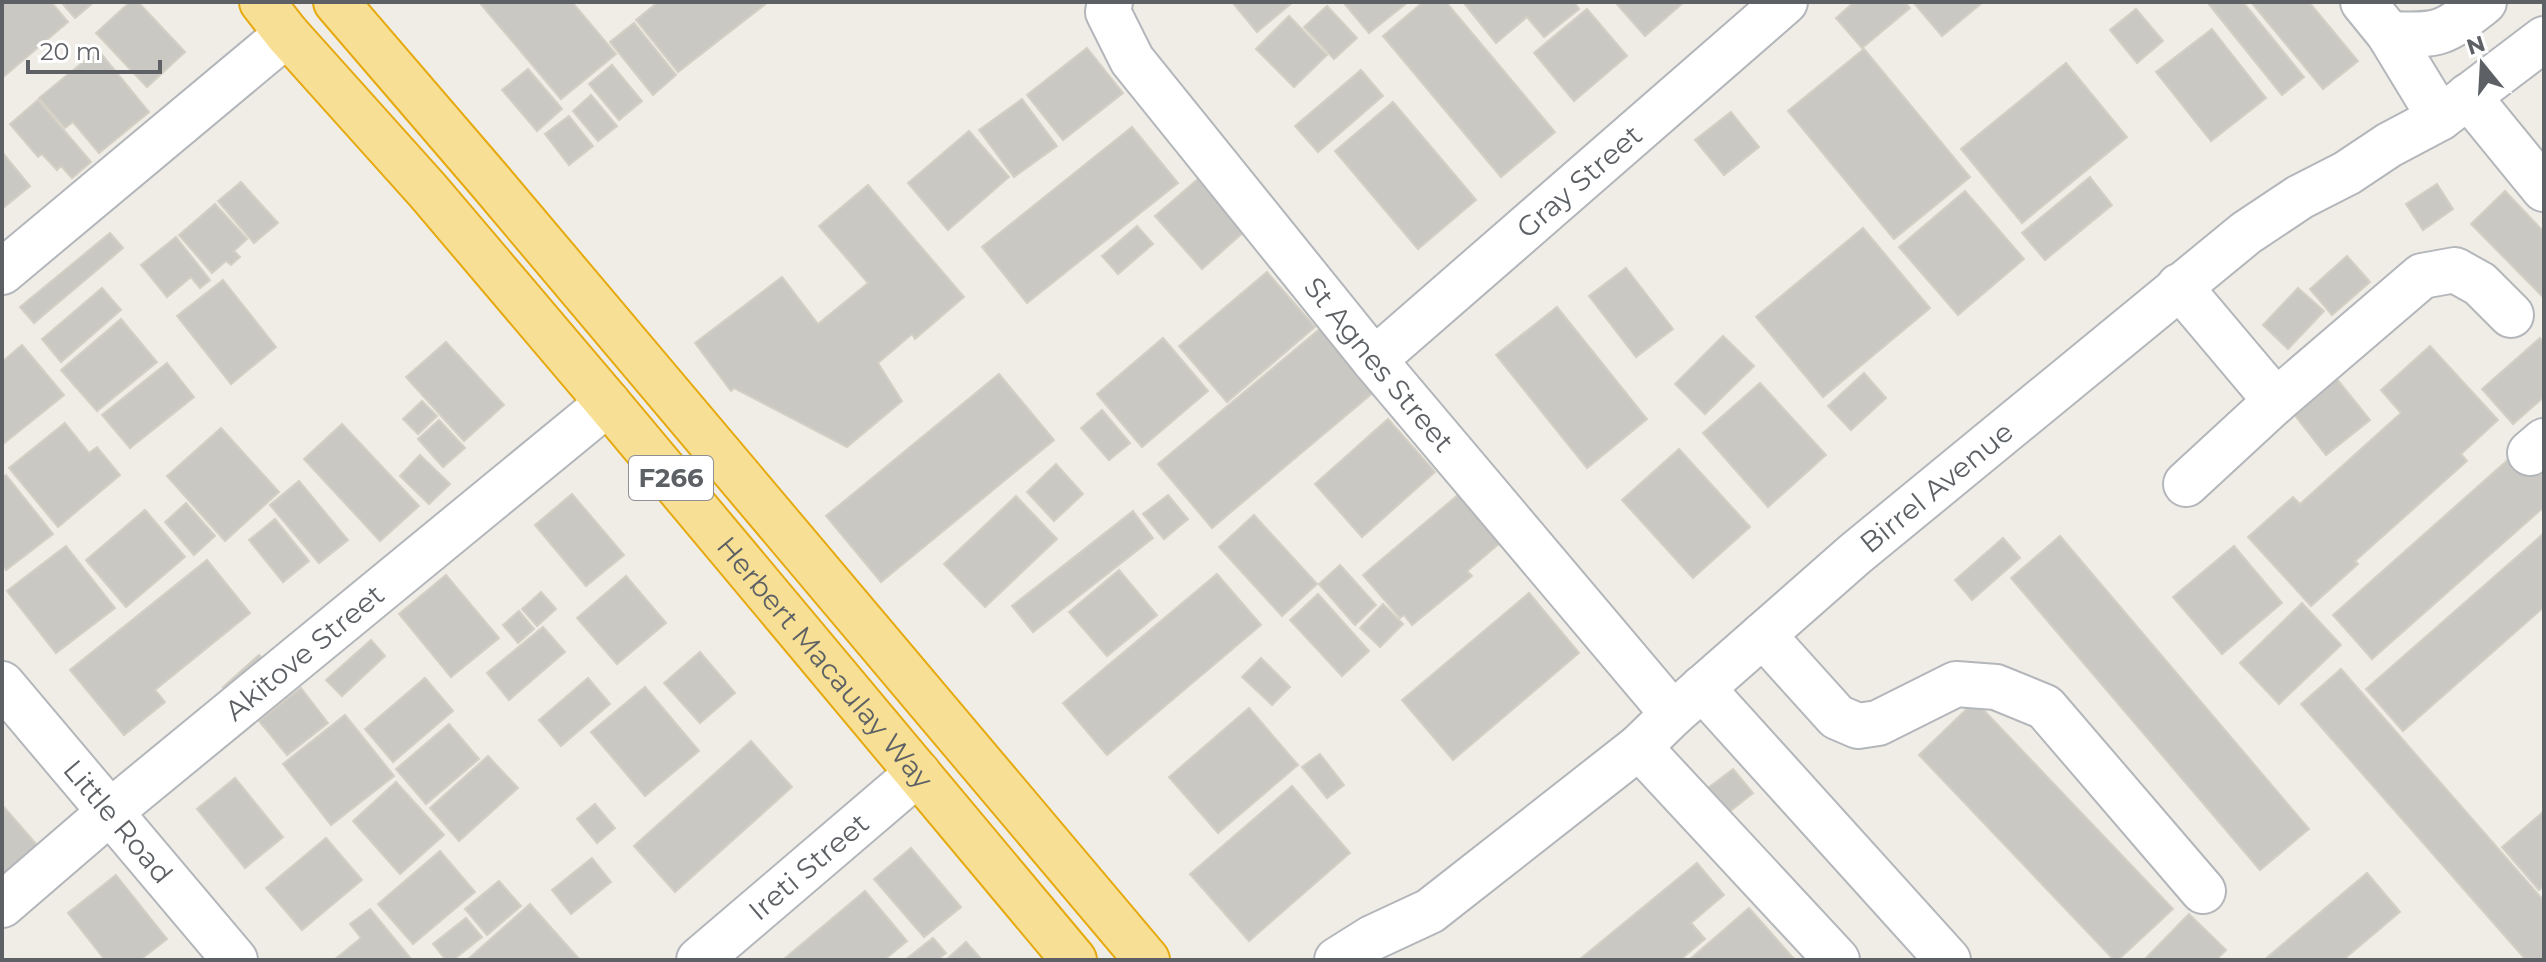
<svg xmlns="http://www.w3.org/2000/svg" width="2546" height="962" font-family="Montserrat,sans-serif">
<rect width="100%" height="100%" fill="#efede6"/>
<g fill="#cac8c2" stroke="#d3cfc4" stroke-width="2">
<path d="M2,2H51L68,22L2,78Z"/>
<path d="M61,2H94L75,18Z"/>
<path d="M130,2H138L185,52L147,87L96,33Z"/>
<path d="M479,2H572L616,54L561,99Z"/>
<path d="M658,2H768L678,72L636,20Z"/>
<path d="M1232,2H1293L1257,32Z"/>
<path d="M1343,2H1408L1369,33Z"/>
<path d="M1423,2H1446L1555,132L1501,177L1383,36Z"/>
<path d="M1463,2H1574L1579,9L1544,37L1527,17L1496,43Z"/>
<path d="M1615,2H1684L1645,36Z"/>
<path d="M1854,2H1905L1910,8L1862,48L1836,18Z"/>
<path d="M1913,2H1983L1942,36Z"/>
<path d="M2207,2H2243L2304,77L2282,95Z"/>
<path d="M2251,2H2309L2358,61L2323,89Z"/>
<path d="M1327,6L1357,38L1334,59L1304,27Z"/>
<path d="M1587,9L1627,56L1574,101L1534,53Z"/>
<path d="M2136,9L2163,41L2137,63L2110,30Z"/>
<path d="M1289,16L1327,55L1294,87L1256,49Z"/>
<path d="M634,23L676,75L653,95L610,42Z"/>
<path d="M2212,29L2266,98L2211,141L2156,72Z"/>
<path d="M1087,48L1123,93L1063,140L1027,95Z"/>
<path d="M1864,49L1970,177L1894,239L1788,111Z"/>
<path d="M98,50L149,112L99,153L73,122L65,128L39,98Z"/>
<path d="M2066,63L2127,137L2022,223L1961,149Z"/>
<path d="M612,65L642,101L619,120L589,84Z"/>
<path d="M528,69L562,109L537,131L502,90Z"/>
<path d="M1361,70L1383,96L1318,152L1295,126Z"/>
<path d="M591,95L617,126L598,141L573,111Z"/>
<path d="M1022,99L1057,146L1014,177L979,130Z"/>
<path d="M38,100L91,162L72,178L61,166L57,170L42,154L38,157L10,124Z"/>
<path d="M1393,102L1476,200L1418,249L1335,151Z"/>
<path d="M1731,112L1759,147L1724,175L1695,140Z"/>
<path d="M569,116L593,146L569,165L545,134Z"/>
<path d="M1132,127L1178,183L1027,303L982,247Z"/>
<path d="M969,131L1009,177L948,230L908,183Z"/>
<path d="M2,152L30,186L2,209Z"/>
<path d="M2090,177L2112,205L2045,260L2022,233Z"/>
<path d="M1198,179L1245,231L1202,269L1155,216Z"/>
<path d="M241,182L278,223L254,243L218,201Z"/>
<path d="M2437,184L2453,209L2423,230L2406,204Z"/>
<path d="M868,185L964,297L915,339L912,334L878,363L902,401L847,447L734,388L731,391L695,343L782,277L818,324L868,283L819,226Z"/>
<path d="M1965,191L2024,259L1958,315L1899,247Z"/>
<path d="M2505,191L2544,232V298L2471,224Z"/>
<path d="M215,204L247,239L234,251L240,257L231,265L226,261L212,273L179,235Z"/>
<path d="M1137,226L1153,244L1118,274L1102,256Z"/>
<path d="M1863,228L1930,308L1823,397L1756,317Z"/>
<path d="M110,233L123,248L34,323L20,307Z"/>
<path d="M176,237L210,280L200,288L191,277L167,297L141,265Z"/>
<path d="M2347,256L2370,282L2332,315L2310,289Z"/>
<path d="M1626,268L1673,329L1636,357L1589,296Z"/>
<path d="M1267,272L1315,327L1227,402L1179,346Z"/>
<path d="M223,280L276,347L231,384L177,316Z"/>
<path d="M102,288L121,310L61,362L42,339Z"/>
<path d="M2298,288L2324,311L2288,349L2263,325Z"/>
<path d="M1557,307L1647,419L1587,468L1496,355Z"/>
<path d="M121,319L157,362L97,411L61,370Z"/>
<path d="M1322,327L1375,391L1212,528L1158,464Z"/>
<path d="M1723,336L1754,366L1705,414L1675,384Z"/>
<path d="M1163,338L1208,391L1142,447L1097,394Z"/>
<path d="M2540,338L2544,343V397L2513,424L2482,389Z"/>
<path d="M446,342L504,405L464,441L406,377Z"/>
<path d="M22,345L64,395L2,445V362Z"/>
<path d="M2430,346L2498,420L2461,454L2467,461L2355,561L2358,564L2311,606L2248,537L2293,497L2300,504L2401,413L2381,390Z"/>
<path d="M167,363L194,397L130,448L102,415Z"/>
<path d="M1864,373L1886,398L1851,430L1828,406Z"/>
<path d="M999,374L1054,440L881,582L826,516Z"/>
<path d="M2336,378L2370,420L2326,455L2293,413Z"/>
<path d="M1760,383L1826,455L1768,507L1703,433Z"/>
<path d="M422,401L437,416L418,434L403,419Z"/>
<path d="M1102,410L1130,443L1109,460L1081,428Z"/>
<path d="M1388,419L1435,472L1362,537L1315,484Z"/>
<path d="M439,420L465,448L443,467L418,439Z"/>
<path d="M65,423L89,453L97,447L120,475L58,527L9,468Z"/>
<path d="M342,424L419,506L380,541L304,459Z"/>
<path d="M221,428L279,492L225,541L167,476Z"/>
<path d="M1679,449L1750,527L1693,578L1622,500Z"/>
<path d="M2519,450L2544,478V507L2372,659L2333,615Z"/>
<path d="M420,455L450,484L429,504L400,476Z"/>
<path d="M1056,464L1083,494L1054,521L1027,492Z"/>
<path d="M6,475L53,534L6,570L2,564V478Z"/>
<path d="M299,481L348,540L319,563L270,505Z"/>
<path d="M1465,489L1506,538L1467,571L1472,576L1412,625L1404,615L1400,618L1363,575Z"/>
<path d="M572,494L624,555L586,586L535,525Z"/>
<path d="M1168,495L1188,519L1164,539L1143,514Z"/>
<path d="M1016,496L1057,539L985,607L944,564Z"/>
<path d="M186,503L215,536L194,555L165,522Z"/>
<path d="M145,510L185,557L126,607L86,560Z"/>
<path d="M1133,511L1153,538L1033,632L1012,606Z"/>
<path d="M1254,515L1317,584L1282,616L1219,547Z"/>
<path d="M275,519L309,561L283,582L249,540Z"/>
<path d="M2544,533V607L2403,731L2366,689Z"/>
<path d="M2060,536L2309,829L2260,870L2011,578Z"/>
<path d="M2003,538L2020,558L1972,600L1955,580Z"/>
<path d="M66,546L115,608L56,653L7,591Z"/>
<path d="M2234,546L2282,603L2222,654L2173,597Z"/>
<path d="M207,560L250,613L155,690L165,702L124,735L70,670Z"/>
<path d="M1340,565L1376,605L1355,625L1319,584Z"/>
<path d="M1119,570L1157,615L1107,656L1069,612Z"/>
<path d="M1217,574L1261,625L1107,755L1063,703Z"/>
<path d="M446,575L499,638L451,677L399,614Z"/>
<path d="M626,576L666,623L617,664L577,618Z"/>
<path d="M541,592L556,609L537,626L522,609Z"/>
<path d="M1529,593L1579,653L1453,760L1402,700Z"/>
<path d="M1318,594L1369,651L1342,676L1290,620Z"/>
<path d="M2302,603L2341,645L2279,704L2240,663Z"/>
<path d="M1383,604L1403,624L1380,647L1360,628Z"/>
<path d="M519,611L534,629L518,643L503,625Z"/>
<path d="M543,627L565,652L509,700L487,673Z"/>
<path d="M371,640L385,656L342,696L326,680Z"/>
<path d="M700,652L735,693L700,723L664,683Z"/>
<path d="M259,655L273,670L235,702L223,687Z"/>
<path d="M1261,658L1290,687L1272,705L1242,677Z"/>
<path d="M2341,669L2544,901V960H2526L2301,704Z"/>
<path d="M425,678L453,711L393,762L365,729Z"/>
<path d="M588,678L610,704L561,746L539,720Z"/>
<path d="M645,687L699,751L645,796L591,732Z"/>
<path d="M301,688L328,723L287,755L259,721Z"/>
<path d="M1975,701L2173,909L2118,960H2114L1919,755Z"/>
<path d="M1249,708L1298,765L1218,833L1169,777Z"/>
<path d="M345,715L394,776L331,825L283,764Z"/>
<path d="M449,724L479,759L426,804L396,769Z"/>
<path d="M751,741L792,787L675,892L634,846Z"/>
<path d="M1320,754L1344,785L1327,798L1302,767Z"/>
<path d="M488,756L518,788L459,841L430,808Z"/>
<path d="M1733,769L1753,793L1724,816L1704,791Z"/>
<path d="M235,778L283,837L245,868L197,809Z"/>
<path d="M396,782L444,835L400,874L353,821Z"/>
<path d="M1292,786L1350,853L1249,941L1190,874Z"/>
<path d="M595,804L615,828L597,843L577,819Z"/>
<path d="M2,805L37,845L2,875Z"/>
<path d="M2544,811V886L2539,890L2502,847Z"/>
<path d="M326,838L362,880L302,930L266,888Z"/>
<path d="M911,848L961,907L924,937L874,879Z"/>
<path d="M440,851L475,892L413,944L378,904Z"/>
<path d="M592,858L611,882L571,914L552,890Z"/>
<path d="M1697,863L1724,895L1691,923L1705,939L1680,960H1579Z"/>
<path d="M2367,873L2400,912L2343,960H2264Z"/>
<path d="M116,875L167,939L140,960H105L68,913Z"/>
<path d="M499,881L521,906L487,935L465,909Z"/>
<path d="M865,891L907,941L884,960L784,959Z"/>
<path d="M530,904L580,960H467Z"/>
<path d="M1749,908L1795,960H1689Z"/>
<path d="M370,909L412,960H334L361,938L350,924Z"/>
<path d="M2189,914L2226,950L2216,960H2144Z"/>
<path d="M466,918L482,937L453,960H446L433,944Z"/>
<path d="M933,938L946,953L937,960H905Z"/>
<path d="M966,942L982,960H946Z"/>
</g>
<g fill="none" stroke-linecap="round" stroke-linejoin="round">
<defs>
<g id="minor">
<path id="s1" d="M1110,2L1108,12L1132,60L1374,360L1673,714"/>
<path d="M2363,2L2389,34L2440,118"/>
<path d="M2389,34C2442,36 2443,34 2484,2"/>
<path d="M2468,96L2544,189"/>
<path d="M2,272L287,34"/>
<path d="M2179,286L2276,401"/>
<path id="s2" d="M1374,360L1785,2"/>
<path d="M2530,453L2544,441"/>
<path d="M2186,484L2276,401L2422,276L2455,270L2480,284L2511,315"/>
<path d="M1763,635L1837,717L1858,726L1878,723L1956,684L1996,687L2045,707L2203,891"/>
<path id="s3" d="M2,684L235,960"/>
<path d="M1702,688L1948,960"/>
<path d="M1639,747L1837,960"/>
<path id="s4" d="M2,905L110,812L608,403"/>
<path id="s5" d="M699,960L918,773"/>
<path id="s6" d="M1337,960L1372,938L1430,911L1639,747L1673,714L1855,554L2246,233L2300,197L2347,173L2389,145L2440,118L2544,39"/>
</g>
<g id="highway">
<path id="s7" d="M262,2L287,34L428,191L608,403L1074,960"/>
<path d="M336,2L489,180L1147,960"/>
</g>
</defs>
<use href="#minor" stroke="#b3b6ba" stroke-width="48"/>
<use href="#highway" stroke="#e6a90e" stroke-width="48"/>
<use href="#minor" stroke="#fff" stroke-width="44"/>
<use href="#highway" stroke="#f7e095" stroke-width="44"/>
</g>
<g text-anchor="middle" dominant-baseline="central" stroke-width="6" stroke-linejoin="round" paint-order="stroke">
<rect fill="#fff" stroke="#8e9093" stroke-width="2" x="629" y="456" width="84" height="44" rx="6"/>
<g font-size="26" font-weight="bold" fill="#5d6165">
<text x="671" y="478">F266</text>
</g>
<g font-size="28" fill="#5d6165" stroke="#fff">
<text stroke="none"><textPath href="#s2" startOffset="272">Gray Street</textPath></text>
<text stroke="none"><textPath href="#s1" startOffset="456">St Agnes Street</textPath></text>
<text stroke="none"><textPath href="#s6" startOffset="766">Birrel Avenue</textPath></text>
<text stroke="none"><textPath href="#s4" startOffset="394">Akitove Street</textPath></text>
<text stroke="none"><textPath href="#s7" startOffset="868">Herbert Macaulay Way</textPath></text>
<text stroke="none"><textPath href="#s3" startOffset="180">Little Road</textPath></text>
<text stroke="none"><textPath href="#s5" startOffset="144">Ireti Street</textPath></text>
</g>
</g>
<rect width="2546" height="962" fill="none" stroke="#5d6165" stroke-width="8"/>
<g transform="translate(2482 64) rotate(342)" stroke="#ffffff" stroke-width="6" paint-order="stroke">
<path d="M0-6L14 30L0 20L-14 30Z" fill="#5d6165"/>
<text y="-12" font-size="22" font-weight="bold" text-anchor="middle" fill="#5d6165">N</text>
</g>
<path d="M28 60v12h132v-12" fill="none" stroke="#5d6165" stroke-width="4"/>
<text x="40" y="60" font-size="24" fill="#5d6165" stroke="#ffffff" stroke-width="6" paint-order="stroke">20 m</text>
</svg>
